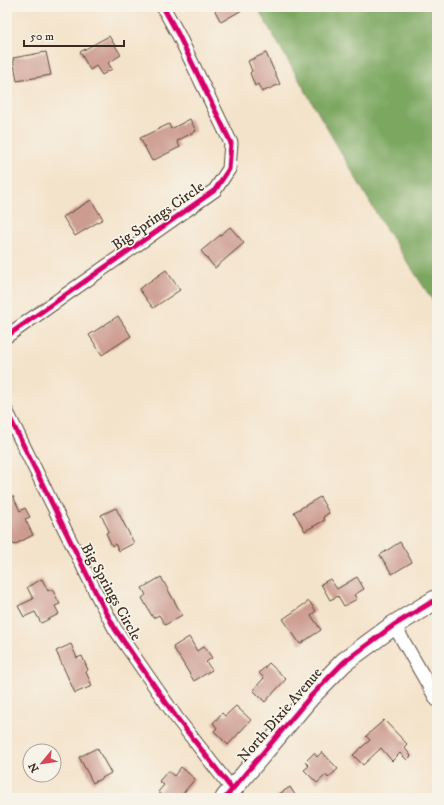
<svg xmlns="http://www.w3.org/2000/svg" width="444" height="805" font-family="'IM FELL DW Pica',serif">
<rect width="100%" height="100%" fill="#f7f3e8"/>
<filter id="ink" filterUnits="userSpaceOnUse"><feTurbulence type="fractalNoise" baseFrequency=".025" numOctaves="2"/><feDisplacementMap in="SourceGraphic" scale="8" xChannelSelector="R" yChannelSelector="G"/><feConvolveMatrix kernelMatrix="1 2 1 2 8 2 1 2 1" color-interpolation-filters="sRGB"/></filter>
<filter id="wash" filterUnits="userSpaceOnUse"><feTurbulence type="fractalNoise" baseFrequency=".012" numOctaves="4" result="noise"/><feDisplacementMap in="SourceGraphic" scale="16" xChannelSelector="R" yChannelSelector="G"/><feGaussianBlur stdDeviation="0.9" result="paint"/><feColorMatrix in="noise" values="0 0 0 0 0 0 0 0 0 0 0 0 0 0 0 0 0 1.4 0 .05"/><feComposite in="paint" operator="in"/></filter>
<g filter="url(#wash)">
<rect width="100%" height="100%" fill="#f4e3cb"/>
<path fill="#7ca760" stroke="#5c683f" d="M257,7H437V307L382,223Z"/>
<g id="blocks">
<g fill="#cd9c91">
<path d="M216,7H241L242,10L221,22L215,11L218,9Z"/>
<path d="M109,36L121,55L108,63L112,69L102,75L96,66L90,70L80,52Z"/>
<path d="M46,52L51,75L17,81L13,58Z"/>
<path d="M266,53L280,84L262,92L258,84L255,86L250,73L252,71L248,61Z"/>
<path d="M190,119L196,131L177,141L180,147L152,161L140,138L169,124L171,129Z"/>
<path d="M91,200L103,219L75,236L63,217Z"/>
<path d="M230,227L244,243L215,268L201,251Z"/>
<path d="M166,270L180,290L153,308L139,289Z"/>
<path d="M118,316L131,336L102,355L89,335Z"/>
<path d="M13,496L20,511L25,508L30,517L25,519L33,535L14,545L7,532V499Z"/>
<path d="M320,497L329,513L323,517L325,520L305,531L294,512Z"/>
<path d="M116,508L134,543L119,551L115,544L112,546L106,533L109,531L101,515Z"/>
<path d="M437,531V542L432,534Z"/>
<path d="M400,542L412,562L392,574L380,555Z"/>
<path d="M161,577L182,615L165,625L159,615L153,618L142,598L146,595L142,588Z"/>
<path d="M357,577L364,589L354,595L357,599L344,606L338,596L330,600L321,584L330,579L337,589Z"/>
<path d="M42,579L48,591L52,589L60,604L55,606L59,614L41,623L35,612L24,617L18,606L33,599L27,587Z"/>
<path d="M309,601L316,611L311,615L321,630L300,644L283,619Z"/>
<path d="M189,637L197,651L204,646L212,658L206,662L212,670L194,681L173,647Z"/>
<path d="M71,644L77,658L82,656L88,670L86,672L92,686L75,693L56,651Z"/>
<path d="M269,663L286,679L265,702L253,690L264,678L259,673Z"/>
<path d="M236,706L251,720L228,745L214,731L217,728L213,723L222,713L225,716Z"/>
<path d="M384,720L407,744L404,747L411,756L407,760L400,753L392,761L381,748L363,765L353,755L370,740L366,736Z"/>
<path d="M97,748L111,773L93,783L79,757Z"/>
<path d="M322,752L338,769L328,778L326,775L317,783L304,770L309,766L305,762L314,753L317,757Z"/>
<path d="M181,767L195,779L179,798H165L158,792L164,785L159,781L168,771L174,776Z"/>
<path d="M290,787L297,798H273Z"/>
</g>
</g>
</g>
<g filter="url(#ink)">
<use href="#blocks" fill-opacity="0" stroke="#574638" stroke-width="1"/>
<g fill="none" stroke-linecap="round" stroke-linejoin="round">
<defs>
<g id="street">
<path d="M7,336L215,190L229,169L231,143L178,34L163,7"/>
<path d="M7,412L96,593L115,629L176,717L232,789"/>
<path d="M394,625L437,700"/>
</g>
<path id="secondary" d="M225,798L310,697L344,662L394,625L437,599"/>
</defs>
<use href="#street" stroke="#574638" stroke-width="15"/>
<use href="#secondary" stroke="#574638" stroke-width="21"/>
<use href="#street" stroke="#fff" stroke-width="13"/>
<use href="#secondary" stroke="#fff" stroke-width="19"/>
<defs>
<g id="cycleway">
<path d="M7,336L215,190L229,169L231,143L178,34L163,7"/>
<path d="M7,412L96,593L115,629L176,717L232,789"/>
<path d="M225,798L310,697L344,662L394,625L437,599"/>
</g>
</defs>
<use href="#cycleway" stroke="#f7f3e8" stroke-width="8"/>
<use href="#cycleway" stroke="#d6006c" stroke-width="5"/>
</g>
</g>
<g text-anchor="middle" dominant-baseline="central" stroke-width="3.5" stroke-linejoin="round" paint-order="stroke">
<g font-size="15" fill="#3b2a1e" stroke="#f7f3e8">
<text transform="translate(158 216) rotate(-35)">Big Springs Circle</text>
<text transform="translate(111 592) rotate(61)">Big Springs Circle</text>
<text transform="translate(280 715) rotate(-49)">North Dixie Avenue</text>
</g>
</g>
<rect width="444" height="805" fill="none" stroke="#f7f3e8" stroke-width="24"/>
<g transform="translate(42 763) rotate(241)"><circle r="19" fill="#f7f3e8" stroke="#aca397"/>
<path d="M0-3L7 15L0 10L-7 15Z" fill="#d1495b"/>
<text y="-6" font-size="11" font-weight="bold" text-anchor="middle" fill="#3b2a1e">N</text>
</g>
<path d="M24 40v6h100v-6" fill="none" stroke="#3b2a1e" stroke-width="2"/>
<text x="30" y="40" font-size="12" fill="#3b2a1e" stroke="#f7f3e8" stroke-width="3" paint-order="stroke">50 m</text>
</svg>
